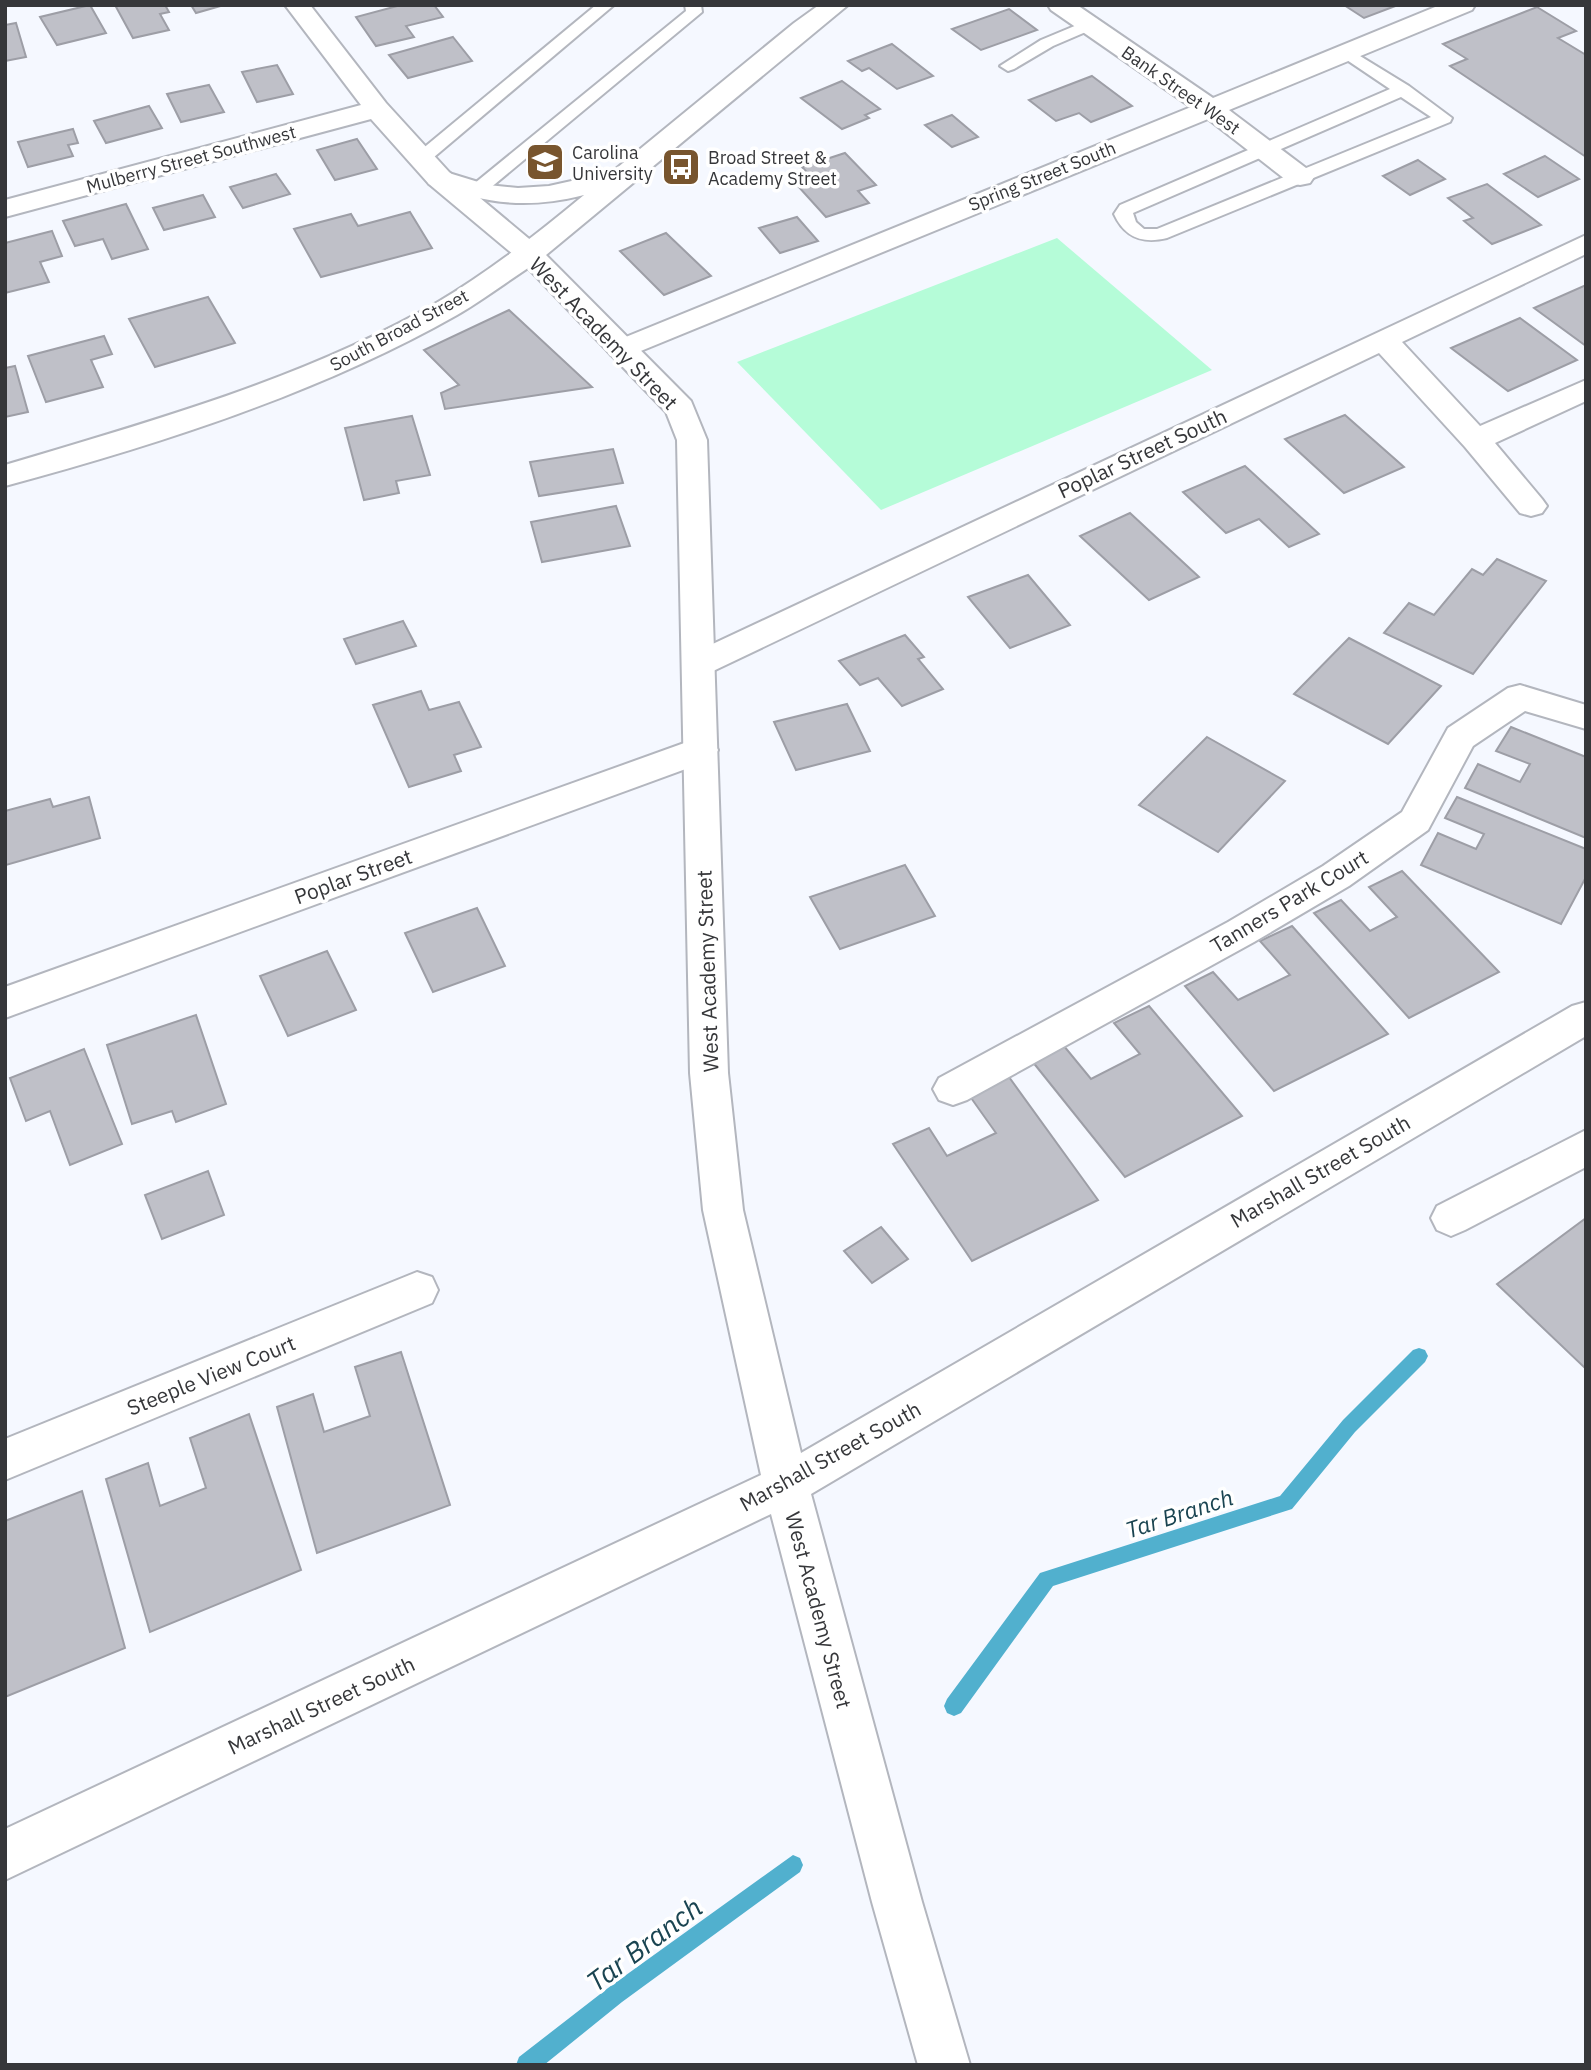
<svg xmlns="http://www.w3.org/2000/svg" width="1591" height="2070" font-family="'IBM Plex Sans',sans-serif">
<rect width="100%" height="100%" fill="#f5f8ff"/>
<path fill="#b5fcd8" d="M1057,238L1212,370L881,510L737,362Z"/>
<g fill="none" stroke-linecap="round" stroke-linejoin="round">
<g fill="#51b0ce" fill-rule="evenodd">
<path d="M1419,1348L1425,1350L1428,1356L1425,1362L1355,1432L1292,1509L1053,1586L961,1713L954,1716L947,1713L944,1706L947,1699L1040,1573L1280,1496L1343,1420L1413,1350Z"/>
<path d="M793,1855L800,1858L803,1865L800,1872L622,2002L544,2065H516L519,2057L608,1988Z"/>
</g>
</g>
<g fill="#bfc0c8" stroke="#9d9ea6" stroke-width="2">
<path d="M90,5L106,33L57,45L40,17Z"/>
<path d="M115,5H165L169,12L160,14L169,30L133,38Z"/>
<path d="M191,5H224L196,13Z"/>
<path d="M401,5H434L443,17L406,26L414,37L376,46L356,17Z"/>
<path d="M1344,5H1398L1364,18Z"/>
<path d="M1537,7L1576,31L1558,38L1586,55V157L1450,66L1467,59L1443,44Z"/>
<path d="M1009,9L1037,30L981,50L952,29Z"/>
<path d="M16,23L26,57L5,61V25Z"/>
<path d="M453,37L472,61L408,78L389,55Z"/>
<path d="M892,44L933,76L897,89L869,68L862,71L848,61Z"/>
<path d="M277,65L293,94L257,102L242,72Z"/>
<path d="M1092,76L1132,106L1091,122L1079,113L1056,121L1029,100Z"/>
<path d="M842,81L880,109L865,115L869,118L842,129L801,98Z"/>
<path d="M209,85L224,112L181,122L167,94Z"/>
<path d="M149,106L162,128L106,143L94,121Z"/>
<path d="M952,115L978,137L952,147L925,125Z"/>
<path d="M73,129L78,143L68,145L73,156L28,167L18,142Z"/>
<path d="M357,139L377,169L335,180L317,150Z"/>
<path d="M845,153L876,185L858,191L869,203L826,217L797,185L814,180L802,167Z"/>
<path d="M1545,156L1579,179L1538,197L1504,174Z"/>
<path d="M1418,160L1445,179L1410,195L1383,176Z"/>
<path d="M276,174L290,194L243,208L230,187Z"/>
<path d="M1487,184L1541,225L1492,244L1464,221L1473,218L1448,198Z"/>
<path d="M203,195L215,217L164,230L153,208Z"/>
<path d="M126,204L148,249L112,259L103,239L75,246L63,221Z"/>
<path d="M410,212L432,248L321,277L294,229L351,214L358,226Z"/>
<path d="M797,217L818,241L780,253L759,228Z"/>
<path d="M52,231L62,256L40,262L49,282L5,293V243Z"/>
<path d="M666,233L711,276L664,295L620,251Z"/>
<path d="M1586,285V346L1534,308Z"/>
<path d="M208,297L235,343L155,367L129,319Z"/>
<path d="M509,310L592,387L445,409L441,393L459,385L424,350Z"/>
<path d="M1520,318L1577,360L1508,391L1451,348Z"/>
<path d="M104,336L112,354L91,360L103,387L46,402L28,356Z"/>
<path d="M15,366L28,412L5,417V368Z"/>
<path d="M1345,415L1404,467L1344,493L1285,439Z"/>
<path d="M412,416L430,475L396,481L399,493L364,500L345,428Z"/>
<path d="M613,449L623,483L539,496L530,462Z"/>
<path d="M1245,466L1319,534L1289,547L1259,519L1226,533L1183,492Z"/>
<path d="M616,506L630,546L542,562L531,522Z"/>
<path d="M1130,513L1199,577L1149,600L1080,536Z"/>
<path d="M1497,559L1546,581L1473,674L1384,633L1409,603L1434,615L1472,569L1483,575Z"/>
<path d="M1028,575L1070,625L1010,648L968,597Z"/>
<path d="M403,621L416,646L356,664L344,639Z"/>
<path d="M905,635L924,657L918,659L943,689L902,706L878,678L860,685L839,661Z"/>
<path d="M1349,638L1441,686L1388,744L1294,694Z"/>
<path d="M421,691L429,710L459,702L481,747L454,755L461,771L409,787L373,705Z"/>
<path d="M847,704L870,751L796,770L774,722Z"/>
<path d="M1511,727L1586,757V838L1465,788L1478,764L1520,782L1530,764L1496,751Z"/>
<path d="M1207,737L1285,781L1218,852L1139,805Z"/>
<path d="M89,797L100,838L6,865L5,811L50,799L53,807Z"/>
<path d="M1457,797L1586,849V877L1561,924L1421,865L1438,833L1476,849L1484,834L1445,818Z"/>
<path d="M905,865L935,916L840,949L810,897Z"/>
<path d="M1402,871L1499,972L1409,1018L1314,913L1341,900L1370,931L1397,917L1369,887Z"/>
<path d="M477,908L505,966L433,992L405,933Z"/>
<path d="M1292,926L1388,1034L1274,1091L1185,986L1213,972L1238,1000L1290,975L1260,941Z"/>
<path d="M327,951L356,1010L288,1036L260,976Z"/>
<path d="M1149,1006L1242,1116L1125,1177L1032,1061L1064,1046L1091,1079L1140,1054L1114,1023Z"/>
<path d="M196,1015L226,1104L176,1122L172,1111L132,1124L107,1045Z"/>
<path d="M84,1049L122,1144L70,1165L50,1111L26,1121L10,1078Z"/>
<path d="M1009,1077L1098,1200L972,1261L893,1144L929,1128L947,1156L996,1133L969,1095Z"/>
<path d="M208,1171L224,1215L162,1239L145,1195Z"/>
<path d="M1586,1218V1369L1497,1284Z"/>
<path d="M881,1227L908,1259L872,1283L844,1251Z"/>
<path d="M401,1352L450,1505L317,1553L277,1407L313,1394L324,1432L370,1416L355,1367Z"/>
<path d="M249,1414L301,1570L150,1632L106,1479L148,1463L160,1506L206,1488L190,1438Z"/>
<path d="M82,1491L125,1648L5,1697V1521Z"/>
</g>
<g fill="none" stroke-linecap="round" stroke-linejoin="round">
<defs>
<g id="lane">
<path d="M596,5H614L427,163H415L412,159L415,155Z"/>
<path d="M685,5H701L702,12L471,204H459L456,200L459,196L686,11Z"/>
<path d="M1089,20L1095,22L1097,25L1095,28L1053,46L1014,69L1008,71L1000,66L1041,40Z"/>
<path d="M1347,48L1409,86L1452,118L1450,122L1167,238C1143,244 1125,238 1114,214L1120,205L1390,89L1341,56L1339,53L1341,50ZM1401,97L1431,117L1157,229H1144L1136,222L1133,213Z"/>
</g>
<g id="street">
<path d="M285,5H310L386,103L449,172L540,248L544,254L540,260L530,262L520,260L429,184L371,119L5,217V200L361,105Z"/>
<path d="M1048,5H1077L1213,98L1440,5H1475L1472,10L1229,110L1310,171L1314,177L1310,183L1300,185L1290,183L1208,119L631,355L621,358L611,355L606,349L611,343L1191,107L1051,10Z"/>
<path d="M1586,235V254L1402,342L1480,426L1586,380V401L1495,443L1542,499L1547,506L1542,513L1531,516L1520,513L1465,447L1379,353L711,672L699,676L687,672L682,664L687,656Z"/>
<path d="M1520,685L1586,705V729L1525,711L1473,746L1428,830L1349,886L1254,942L967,1100L953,1105L939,1100L933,1089L939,1078L1228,922L1323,866L1402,812L1448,728L1508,688Z"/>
<path d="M701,737L713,741L718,750L713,759L5,1018V987Z"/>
<path d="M1586,1130V1167L1465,1230L1451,1236L1437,1230L1431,1218L1437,1206Z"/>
<path d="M417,1272L432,1277L438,1290L432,1303L5,1480V1439Z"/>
</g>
<path id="secondary" d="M819,5H848L546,255L691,401L707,440L728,1073L743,1210L801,1453L1572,1006L1586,1002V1036L811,1494L922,1902L970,2065H918L872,1902L771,1514L5,1880V1829L761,1475L703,1210L690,1073L677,440L666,412L528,268C504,284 481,301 457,315C320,393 157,445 5,486V465C152,421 304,379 438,302C490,271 537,234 584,195C524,210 487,203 429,184L425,178L429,172L439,170L488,185L518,188L549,186L612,172L794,23Z"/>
</defs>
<use href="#lane" stroke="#b3b6be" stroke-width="4"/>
<use href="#street" stroke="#b3b6be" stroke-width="4"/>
<use href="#secondary" stroke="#b3b6be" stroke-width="4"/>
<use href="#lane" fill="#fff" fill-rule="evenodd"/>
<use href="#street" fill="#fff" fill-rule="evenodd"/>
<use href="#secondary" fill="#fff" fill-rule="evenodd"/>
</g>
<defs>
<symbol id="university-square" viewBox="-11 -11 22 22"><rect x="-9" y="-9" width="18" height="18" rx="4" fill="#78552e" stroke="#fff"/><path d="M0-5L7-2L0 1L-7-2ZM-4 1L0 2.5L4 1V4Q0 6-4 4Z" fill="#fff"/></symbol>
<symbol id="bus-square" viewBox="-11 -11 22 22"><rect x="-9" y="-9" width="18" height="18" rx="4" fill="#78552e" stroke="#fff"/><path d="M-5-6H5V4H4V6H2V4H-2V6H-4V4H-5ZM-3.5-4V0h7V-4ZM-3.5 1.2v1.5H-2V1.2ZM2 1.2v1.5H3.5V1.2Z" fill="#fff"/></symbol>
</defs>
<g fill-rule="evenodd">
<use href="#university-square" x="523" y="140" width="44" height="44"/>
<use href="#bus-square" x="659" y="145" width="44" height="44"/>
</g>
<g text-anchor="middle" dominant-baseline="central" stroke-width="7" stroke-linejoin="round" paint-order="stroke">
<g font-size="18" fill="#36373a" stroke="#fff">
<text transform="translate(1181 90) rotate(35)">Bank Street West</text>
<text transform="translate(191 159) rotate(-15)">Mulberry Street Southwest</text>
<text transform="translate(1042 176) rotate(-22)">Spring Street South</text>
<text transform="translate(399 330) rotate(-28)">South Broad Street</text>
</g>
<g font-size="18" fill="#36373a" stroke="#fff" text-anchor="start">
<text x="572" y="152">Carolina<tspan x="572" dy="21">University</tspan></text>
<text x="708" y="157">Broad Street &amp;<tspan x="708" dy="21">Academy Street</tspan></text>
</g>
<g font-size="21" fill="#36373a" stroke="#fff">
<text transform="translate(604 333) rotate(46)">West Academy Street</text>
<text transform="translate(1142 453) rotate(-25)">Poplar Street South</text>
<text transform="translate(353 876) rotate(-20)">Poplar Street</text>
<text transform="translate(1289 901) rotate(-31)">Tanners Park Court</text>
<text transform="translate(707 971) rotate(-92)">West Academy Street</text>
<text transform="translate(1320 1171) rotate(-30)">Marshall Street South</text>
<text transform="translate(211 1375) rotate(-22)">Steeple View Court</text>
<text transform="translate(830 1456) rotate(-29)">Marshall Street South</text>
<text transform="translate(819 1610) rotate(75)">West Academy Street</text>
<text transform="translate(321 1705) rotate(-25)">Marshall Street South</text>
</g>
<g font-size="23" font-style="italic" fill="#1a4451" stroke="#fff">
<text transform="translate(1179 1513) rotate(-18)">Tar Branch</text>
</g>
<g font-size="28" font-style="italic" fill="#1a4451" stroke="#fff">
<text transform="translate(644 1944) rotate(-37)">Tar Branch</text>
</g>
</g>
<rect width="1591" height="2070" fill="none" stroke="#36373a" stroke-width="14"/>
</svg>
